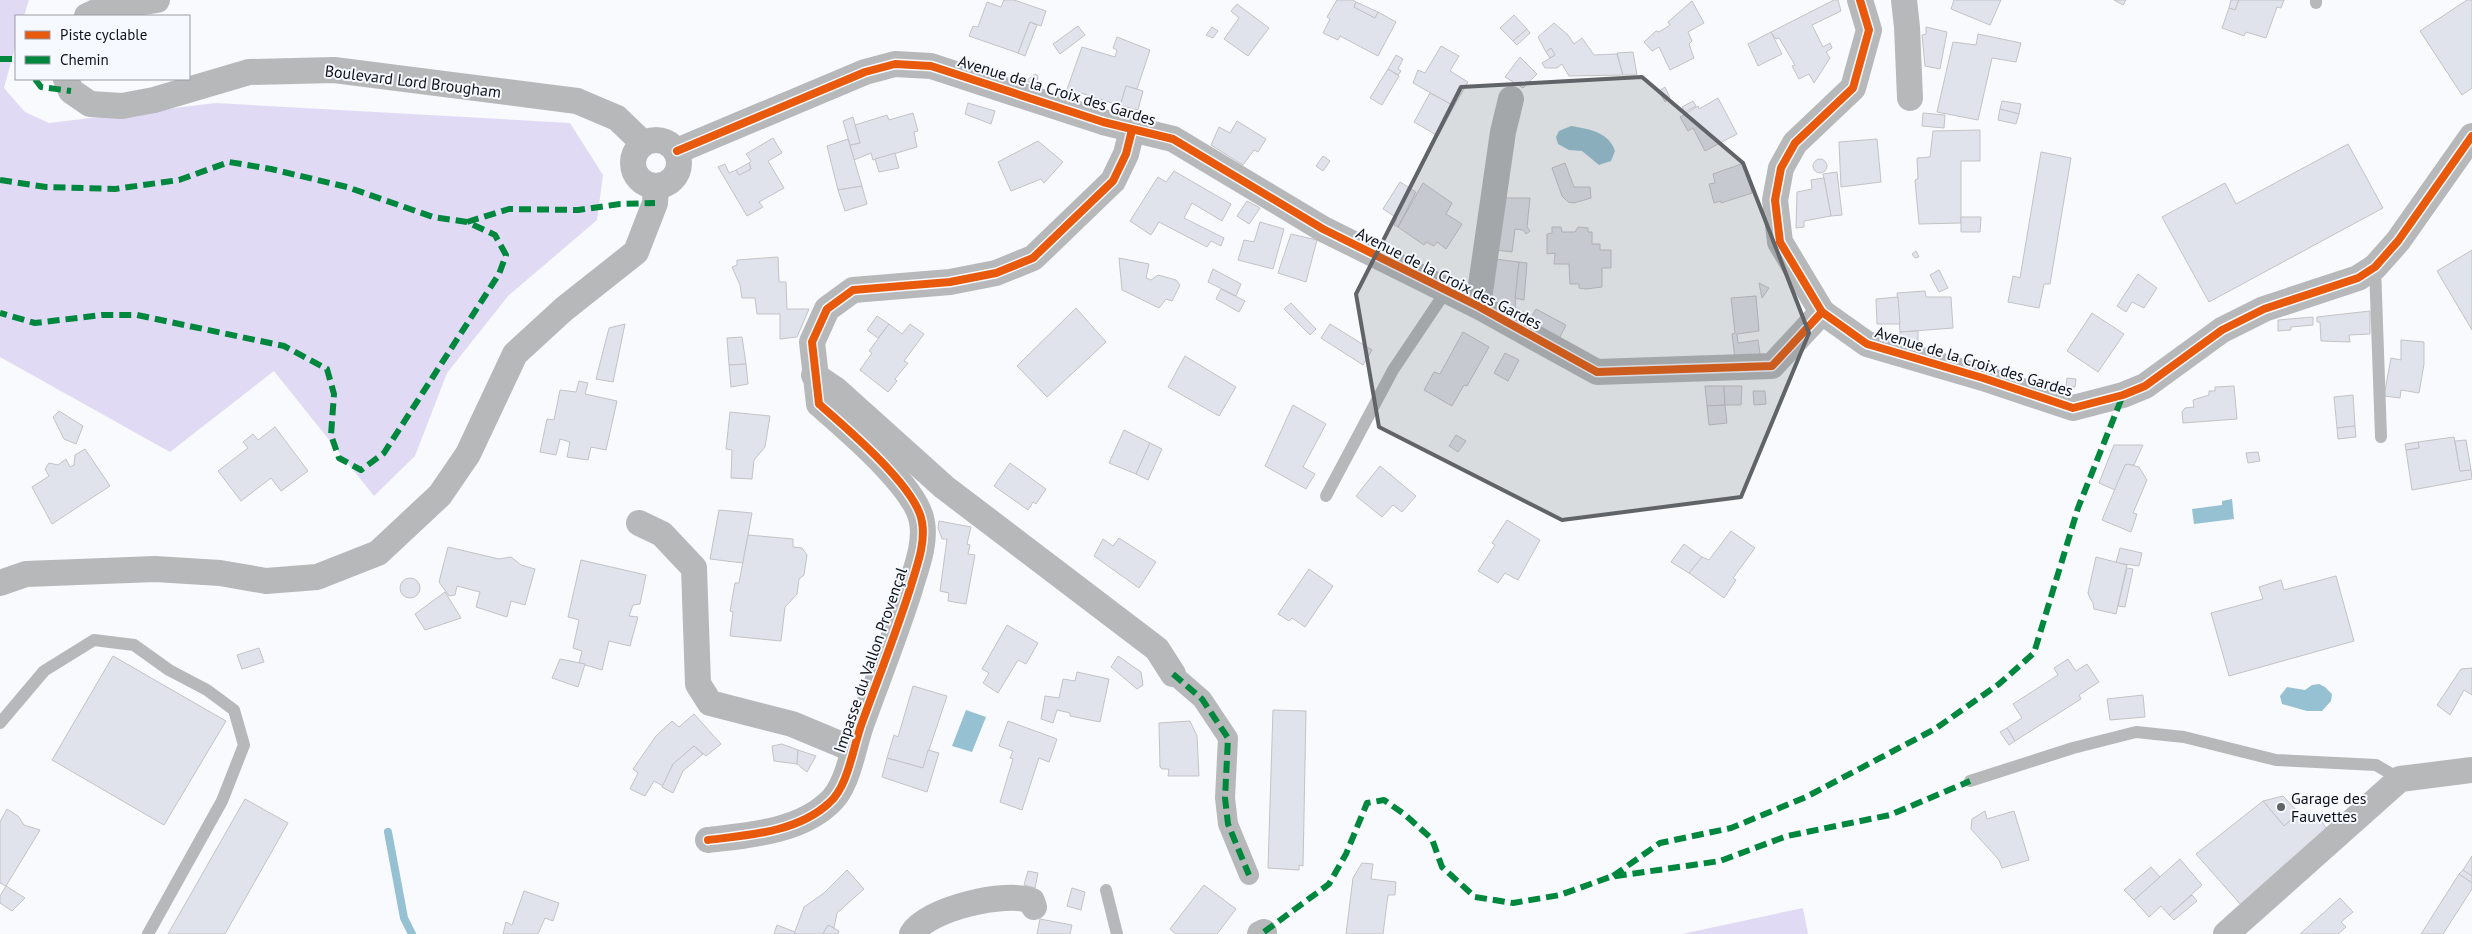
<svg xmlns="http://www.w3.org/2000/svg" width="2472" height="934" font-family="'PT Sans',sans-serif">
<rect width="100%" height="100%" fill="#f8fafd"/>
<g fill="#e1daf5">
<path d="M0,0H29L24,16H16V44L4,88L25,112L49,123L216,103L570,123L603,175L597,220L508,296L447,373L415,456L374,496L274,371L170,452L0,357Z"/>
<path d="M1803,908L1808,934H1682Z"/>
</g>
<g fill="#96c1d2">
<path d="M1571,126C1589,129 1609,132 1615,151L1611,161L1599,165L1582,151L1569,150L1558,144L1556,137L1559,131Z"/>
<path d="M2232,499L2234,519L2194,524L2192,509L2222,505V501Z"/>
<path d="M2319,684L2325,687L2332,694L2331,701L2322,711H2307L2282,704L2280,696L2287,687L2305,690L2312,685Z"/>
<path d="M966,710L986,717L972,752L952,746Z"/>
</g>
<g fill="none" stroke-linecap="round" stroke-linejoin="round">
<path stroke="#96c1d2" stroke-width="8" d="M388,832L404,918L412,934"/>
</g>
<g fill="#e1e3ec" stroke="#c2c3c7">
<path d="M1004,0H1014L1046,11L1041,26L1030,22L1018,53L969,36L973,26L978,27L987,2L1001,7Z"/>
<path d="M1337,0H1353L1356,2L1354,7L1375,18L1378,12L1396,22L1378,56L1340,36L1338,40L1323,33L1330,19L1327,17Z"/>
<path d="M1834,0H1838L1841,11L1812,25L1823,47L1830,43L1832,48L1826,52L1830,58L1814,83L1809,74L1799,79L1792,66L1795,65L1779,38L1776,39L1771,32Z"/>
<path d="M1954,0H2001L1990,25L1951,9Z"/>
<path d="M2114,0H2126L2123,5Z"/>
<path d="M2231,0H2239L2235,10L2229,8Z"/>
<path d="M2239,0H2284L2281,8L2277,7L2266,38L2246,32L2244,36L2222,28L2229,8L2235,10Z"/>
<path d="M2467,0H2472V88L2462,95L2420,31Z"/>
<path d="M1692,1L1704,23L1688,32L1692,41L1689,44L1694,58L1670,70L1659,47L1652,51L1644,42L1656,31L1659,32L1670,25L1668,22Z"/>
<path d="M1356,2L1378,12L1375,18L1354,7Z"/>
<path d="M1237,4L1269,28L1248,56L1224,39L1239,18L1231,11Z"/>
<path d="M1514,15L1527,29L1513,41L1500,28Z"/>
<path d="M1030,22L1037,25L1025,56L1018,53Z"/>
<path d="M1554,23L1568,35L1574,44L1582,38L1594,55L1617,54L1623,75L1569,76L1562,64L1557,68H1545L1542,63L1555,55L1551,48L1546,52L1538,37Z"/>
<path d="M1078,26L1085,35L1060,54L1053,44Z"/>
<path d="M1212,27L1218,31L1213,38L1206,35Z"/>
<path d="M1926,27L1947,32L1940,69L1925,66L1922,35L1926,34Z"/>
<path d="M1527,29L1530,33L1517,45L1513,41Z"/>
<path d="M1771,32L1782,54L1758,66L1748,44Z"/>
<path d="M1978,34L2021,43L2016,62L1992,58L1978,120L1937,112L1953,42L1976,45Z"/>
<path d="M1117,37L1150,50L1137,89L1126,86L1121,103L1116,101L1115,104L1081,93L1079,100L1065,95L1082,47L1115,57L1117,50L1113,48Z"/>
<path d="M1441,46L1459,56L1450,71L1468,82L1454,106L1413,83L1418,70L1425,73Z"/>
<path d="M1551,48L1555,55L1550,58L1546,52Z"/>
<path d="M1633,52L1637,75H1623L1617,53Z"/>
<path d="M1396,55L1403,59L1398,69L1401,71L1398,75L1388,69Z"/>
<path d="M1520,57L1537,74L1523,88L1505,77Z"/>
<path d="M1388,69L1399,76L1382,105L1370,98Z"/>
<path d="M1035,74L1038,76L1037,85L1026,81Z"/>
<path d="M1126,86L1143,91L1138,110L1115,104L1116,101L1121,103Z"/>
<path d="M1665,87L1670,98L1665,102L1659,91Z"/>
<path d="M1430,93L1454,106L1438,136L1414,122Z"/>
<path d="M1718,98L1737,134L1705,151L1693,128L1688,131L1680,117L1698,106L1699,109Z"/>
<path d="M1693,101L1696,106L1685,112L1682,107Z"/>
<path d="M2002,101L2021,104L2019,114L2000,109Z"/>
<path d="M968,103L995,111L991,124L965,114Z"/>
<path d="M2000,109L2019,114L2016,124L1998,120Z"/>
<path d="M913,113L918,131L914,132L917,147L873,160L871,153L854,160L850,145L860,143L855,125L887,115L889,120Z"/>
<path d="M1923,113L1945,115L1944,128L1922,126Z"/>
<path d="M853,117L860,143L850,145L843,121Z"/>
<path d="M1237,121L1266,139L1258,152L1254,150L1243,165L1211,145L1219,127L1230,133Z"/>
<path d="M1980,130V161H1961V223L1919,224L1915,180L1918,179L1917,158L1930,157L1933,131Z"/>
<path d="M773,138L782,153L768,161L784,188L759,202L763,207L747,216L718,167L725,164L729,173L736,170L739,175L751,169L749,163L751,161L746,154Z"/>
<path d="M848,139L862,186L838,190L827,146Z"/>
<path d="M1877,139L1881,182L1841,187L1839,142Z"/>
<path d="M1038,141L1063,162L1044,183L1041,179L1011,191L998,162Z"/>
<path d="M2348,144L2383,208L2209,302L2162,217L2225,183L2236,204Z"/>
<path d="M2041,152L2071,158L2050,284H2044L2039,308L2008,302L2013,276L2020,278Z"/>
<path d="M895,153L899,168L879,172L875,159Z"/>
<path d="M1323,156L1330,161L1323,171L1316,166Z"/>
<circle cx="1820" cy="166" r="7"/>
<path d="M749,163L751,169L739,175L736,170Z"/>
<path d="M1565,163L1574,187H1590L1591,198L1574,203L1568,202L1562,196L1552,168Z"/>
<path d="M1744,163L1752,193L1721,203V201L1714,203L1709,184L1715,183L1713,174Z"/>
<path d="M1174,171L1231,204L1222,221L1192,203L1184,218L1224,238L1221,246L1211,241L1207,247L1159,222L1151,235L1130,221L1158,177L1166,182Z"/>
<path d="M1837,172L1842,215L1831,216L1823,174Z"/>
<path d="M1824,178L1831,216L1804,221V227L1796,228L1797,192L1812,189L1811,180Z"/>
<path d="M1400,182L1416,192L1398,227L1394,225L1397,218L1383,209Z"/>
<path d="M1423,183L1452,203L1446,214L1462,224L1446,249L1437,242L1434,246L1426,242L1424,245L1398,227Z"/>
<path d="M862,186L867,204L845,211L838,190Z"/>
<path d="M1506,198H1530L1527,227L1530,231L1526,234L1523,230L1515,229L1512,252L1496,250Z"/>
<path d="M1247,201L1260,208L1249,224L1237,216Z"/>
<path d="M1961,217H1981L1980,232H1961Z"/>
<path d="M1260,222L1284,229L1273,269L1238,260L1244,240L1254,242Z"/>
<path d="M1552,227H1561L1562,232H1575L1578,227L1588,228V232H1592V244H1600V250H1611V268H1602V287L1586,289L1579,288V284H1570L1569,264H1554L1555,253L1547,254V234L1552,233Z"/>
<path d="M1291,234L1317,240L1306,282L1278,273Z"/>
<path d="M2472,250V330L2437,271Z"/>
<path d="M1916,251L1919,257L1915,258L1912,254Z"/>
<path d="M778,257L779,282H786L787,309H809L797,337L780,339V314H757L755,298H742L740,285L732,267L737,265V260Z"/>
<path d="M1119,258L1149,264L1146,278L1151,280L1158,275L1176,280L1180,285L1172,301L1166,299L1159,308L1122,290Z"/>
<path d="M1495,259L1519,262L1515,307L1532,317L1528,323L1491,304Z"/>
<path d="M1519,262L1527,263L1524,300L1515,298Z"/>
<path d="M1213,269L1241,284L1236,296L1208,282Z"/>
<path d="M1939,270L1948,288L1939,292L1930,275Z"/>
<path d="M2138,274L2157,288L2144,308L2132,302L2126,312L2117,306Z"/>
<path d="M1759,283L1769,288L1762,298Z"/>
<path d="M1221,289L1245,301L1239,312L1216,299Z"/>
<path d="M1925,291L1926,297H1951L1953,328L1900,332L1897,293Z"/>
<path d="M1756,296L1759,331L1737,334L1738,343L1758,340L1760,354L1735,359L1732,334L1735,333L1731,298Z"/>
<path d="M1898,297L1900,324H1877L1876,299Z"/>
<path d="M1291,303L1316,329L1310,335L1284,309Z"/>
<path d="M1076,308L1106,342L1047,397L1017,366Z"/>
<path d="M1536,309L1566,325L1559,339L1528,323Z"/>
<path d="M2370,311V334L2349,335L2350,342L2321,341L2320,322H2317V317Z"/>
<path d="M2092,313L2124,334L2098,372L2067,351Z"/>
<path d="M877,316L889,324L878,338L867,330Z"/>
<path d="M2313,317V325L2291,327V330L2278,331V320Z"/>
<path d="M625,324L613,382L596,379L609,328Z"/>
<path d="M889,324L902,334L910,324L924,334L904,361L908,363L895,379L897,381L888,392L860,370L872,353L869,351Z"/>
<path d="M1330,324L1372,350L1363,365L1321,338Z"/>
<path d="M1918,331V340L1900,338V332Z"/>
<path d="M1463,332L1489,347L1467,386L1464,385L1452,406L1424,390L1434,372L1440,374Z"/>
<path d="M742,337L746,364L729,365L727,338Z"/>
<path d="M1900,338L1918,340L1919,355L1900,349Z"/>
<path d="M2401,340L2424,342V364L2419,393L2401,390L2400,398L2384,396L2391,358L2401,360Z"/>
<path d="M1505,353L1519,360L1508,381L1494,373Z"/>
<path d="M1185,356L1236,387L1219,416L1168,387Z"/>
<path d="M746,364L748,384L731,387L729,365Z"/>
<path d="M2067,378L2076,379L2075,387L2066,386Z"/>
<path d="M579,381L588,383L585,394L617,401L606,450L591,447L588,460L567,457L570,442L560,439L556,455L540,452L547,419L554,420L560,390L576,392Z"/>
<path d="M1705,386H1724L1725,405L1707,406Z"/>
<path d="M1724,386H1742L1741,405H1725Z"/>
<path d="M2234,386L2237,419L2183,423L2182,412L2185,408L2194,407L2193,400L2209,395V391H2215V387Z"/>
<path d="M1753,391H1765L1766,404L1754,405Z"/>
<path d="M2353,395L2355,426L2337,428L2334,397Z"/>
<path d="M1293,405L1326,424L1303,467L1315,474L1306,489L1265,466Z"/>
<path d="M1725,405L1727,423L1709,425L1707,406Z"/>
<path d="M59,411L83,426L76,444L64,439L53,417Z"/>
<path d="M730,412L770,416L765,447L754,460L752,479L731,478L732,450L726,449Z"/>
<path d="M2355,426L2356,437L2338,439L2337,428Z"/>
<path d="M275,427L308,471L281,491L271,478L241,501L218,471L248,448L243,442L253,434L258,440Z"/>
<path d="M1124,430L1150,443L1136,474L1109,463Z"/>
<path d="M1456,435L1466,441L1458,452L1449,446Z"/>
<path d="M2454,437L2460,471L2471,470L2472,479L2412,490L2406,450L2419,448L2418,442Z"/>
<path d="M2466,440L2471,470L2460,471L2455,441Z"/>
<path d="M2418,442L2419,448L2406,450L2405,444Z"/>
<path d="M1150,443L1162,449L1148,480L1136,474Z"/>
<path d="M2114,445H2143L2134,465H2125L2115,490L2099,483Z"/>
<path d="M85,449L110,486L52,524L32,487L49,476L45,469L49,463L58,465L66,459L70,467L74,465L75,455Z"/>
<path d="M2258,452L2260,461L2248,463L2246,453Z"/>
<path d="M1010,463L1046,489L1036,504L1033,502L1028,510L994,486Z"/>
<path d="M2128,464L2139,467L2147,480L2133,513L2137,514L2131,532L2102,520L2125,465Z"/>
<path d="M1380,466L1416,496L1402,512L1393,505L1382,517L1356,496Z"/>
<path d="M719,510L752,513L743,563L710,559Z"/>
<path d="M1507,520L1540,540L1518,580L1505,573L1498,583L1478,571L1495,545L1492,543Z"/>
<path d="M939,521L971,527L967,544L970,545L968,554L975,555L966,604L948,601L949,593L940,591L947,539H942L938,528Z"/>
<path d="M1731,531L1755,548L1733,578L1736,580L1724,598L1689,573L1702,557L1709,560Z"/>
<path d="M748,535L793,539V547L802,548L807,555L804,575L799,579L797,594L785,607L781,641L730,636L733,612L730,611L735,583H739Z"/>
<path d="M1119,538L1156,562L1139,588L1094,556L1103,539L1113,546Z"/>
<path d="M1684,544L1702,557L1689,573L1671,562Z"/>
<path d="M448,547L499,559L511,557L521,565L535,569L525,605L511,601L507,617L476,607L480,592L457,586L455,595L449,596L439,582Z"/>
<path d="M2120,548L2142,553L2139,566L2116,563Z"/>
<path d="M2096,557L2127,565L2116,614L2094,609L2093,603L2090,598L2088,593Z"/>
<path d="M581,560L646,575L640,604L633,605L629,616L638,617L630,646L609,641L602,670L579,663L582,651L573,648L579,620L568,617Z"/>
<path d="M2127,568L2133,569L2125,607L2118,606Z"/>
<path d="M1309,569L1333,586L1305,627L1292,618L1289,621L1278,614Z"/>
<path d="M2336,576L2354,641L2229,676L2211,613L2263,599L2259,587L2281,580L2284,590Z"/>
<circle cx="410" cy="588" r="10"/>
<path d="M445,592L461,618L425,630L415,614Z"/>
<path d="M1007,625L1038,643L1026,664L1018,660L998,693L983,683L989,673L982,669Z"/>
<path d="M259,648L264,662L242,669L237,655Z"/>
<path d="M113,656L226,721L164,825L52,760Z"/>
<path d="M1118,656L1141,672L1143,685L1137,689L1111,667Z"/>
<path d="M560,659L585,664L578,687L552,678Z"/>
<path d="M2068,659L2076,671L2087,664L2099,682L2079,695L2081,699L2015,741L2007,728L2022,718L2013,704L2058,675L2054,668Z"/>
<path d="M2472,668V695L2464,690L2450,715L2437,705L2461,669Z"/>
<path d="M1077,672L1109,679L1100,722L1070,716V713L1057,710L1053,723L1041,719L1045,696L1059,698L1063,679L1075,681Z"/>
<path d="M913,686L947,696L923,768L887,758L894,735L898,737Z"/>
<path d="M2143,695L2145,717L2110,720L2107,699Z"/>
<path d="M1273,710L1306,711L1303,866L1299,865V870L1268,868Z"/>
<path d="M694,714L721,744L706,756L694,746L673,764L663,786L654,781L645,796L630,789L638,773L633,769L656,736L672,721L679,727Z"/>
<path d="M1008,721L1057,739L1049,762L1039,758L1022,810L1000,802L1013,759L1010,758L1013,751L999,746Z"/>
<path d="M1190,721L1197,736L1199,776H1168L1169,769H1162L1160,767L1159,723Z"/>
<path d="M2007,728L2015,741L2009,745L2000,732Z"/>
<path d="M782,744L798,750L797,764L774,761L772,746Z"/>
<path d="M694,746L703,754L683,771L673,793L662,787L673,764Z"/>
<path d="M798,750L816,756L807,772L797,764Z"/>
<path d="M928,750L939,753L927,792L882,777L887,758L923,768Z"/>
<path d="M2283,796L2299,813L2284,826L2263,801Z"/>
<path d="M245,799L288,823L225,934H168Z"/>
<path d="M2263,801L2284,826L2299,813L2302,817L2308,812L2313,817L2316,814L2327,829L2241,905L2196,854Z"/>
<path d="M7,809L18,816L24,825L40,830L6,886L0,883V822Z"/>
<path d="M1985,811L1987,819L2014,811L2029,860L2002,868L1999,860L1971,829L1972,819Z"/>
<path d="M2472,856V876L2463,870Z"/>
<path d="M2180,859L2202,885L2169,915L2161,906L2149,917L2134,900Z"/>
<path d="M1362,863L1373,864L1371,879L1396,882L1395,895H1388L1383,934H1346L1353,878Z"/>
<path d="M2151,867L2160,877L2134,900L2124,890Z"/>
<path d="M847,870L864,889L837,913L834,928L828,925L823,934H794L804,907L824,893Z"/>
<path d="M2463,870L2472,876V883L2459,874Z"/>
<path d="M1028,871L1038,873L1035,888L1024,885Z"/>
<path d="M2459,874L2472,883V889L2443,934H2421Z"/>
<path d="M1204,885L1236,909L1217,934H1176L1170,929Z"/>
<path d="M6,886L25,898L12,911L0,903V896Z"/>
<path d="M1072,888L1085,892L1081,910L1067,906Z"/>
<path d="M524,891L559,903L553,921L545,918L538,934H503L506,922L512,925Z"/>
<path d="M2192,895L2197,901L2174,920L2169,915Z"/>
<path d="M2340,898L2353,912L2341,922L2346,927L2338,934H2300Z"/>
<path d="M1040,919L1072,925L1070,934H1037Z"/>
<path d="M777,925L795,932L794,934H774Z"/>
<path d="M828,925L839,931L838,934H823Z"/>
</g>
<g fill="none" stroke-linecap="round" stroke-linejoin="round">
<g stroke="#b6b8b9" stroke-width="12">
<path d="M2316,3V0"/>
<path d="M2375,267L2381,437"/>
<path d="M1326,496L1393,370L1446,291"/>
<path d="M0,723L44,671L94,640L134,645L169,670L207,690L234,710L244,745L222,801L148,934"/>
<path d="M1970,781L2073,748L2136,732L2184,737L2276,760L2376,765L2400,779"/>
<path d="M1106,890L1117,934"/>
</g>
<path stroke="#b6b8b9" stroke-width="20" d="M1173,674L1202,699L1228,738L1225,798L1228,824L1249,875"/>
<g stroke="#b6b8b9" stroke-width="26">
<path d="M1860,0L1869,30L1853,88L1795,143L1781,168L1775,200L1780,242L1822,312L1867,344L1983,378L2073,408L2123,395L2145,386L2222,330L2264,309L2358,278L2375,267L2398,241L2472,136"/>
<path d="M1904,0L1907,27L1910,98"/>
<path d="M87,16L104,8L157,0"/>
<path d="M66,79L71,91L90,104L122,106L154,100L249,72L334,70L577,101L617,118L643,143"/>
<circle cx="656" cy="163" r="23"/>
<path d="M677,151L865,72L895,64L931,66L1103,122L1173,139L1323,229L1478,306L1597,372L1772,366L1822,312"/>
<path d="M1478,306L1503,132L1511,99"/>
<path d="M814,375L835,389L944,487L1157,649L1173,674"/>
<path d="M639,523L662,534L694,568L698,684L710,703L792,724L852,749"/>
<path d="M0,583L26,574L155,569L220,573L266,581L317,577L378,553L440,495L468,454L515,354L564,309L636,252L655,203L656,187"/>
<path d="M708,840C749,835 798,832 829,803C849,786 853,745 863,720C879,676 896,633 910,589C916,568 926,544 922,522C917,487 846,428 819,404L812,342L827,309L853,290L950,282L996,273L1033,258L1113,181L1126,154L1132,130"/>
<path d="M912,934C926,909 1007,890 1032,901L1034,907"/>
<path d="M1260,934L1264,932"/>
<path d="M2226,934L2400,779L2472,770"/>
</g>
<g stroke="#00873e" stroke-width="6" stroke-dasharray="12 6" stroke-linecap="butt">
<path d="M0,59H13L16,61"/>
<path d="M35,79L41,87L71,91"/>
<path d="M0,180L46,187L115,189L179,180L229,162L271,169L347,187L433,217L467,222L495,235L506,255L499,274L384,453L361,470L339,458L331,435L334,394L327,369L284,346L137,315H102L35,323L0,313"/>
<path d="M467,222L509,209L578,210L620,204L655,203"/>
<path d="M1173,674L1202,699L1228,738L1225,798L1228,824L1249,875"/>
<path d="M1613,876L1660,843L1731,828L1806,797L1935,729L1999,684L2034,653L2078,508L2123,395"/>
<path d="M1264,932L1329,884L1346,854L1367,803L1384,800L1404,814L1432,839L1442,867L1475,897L1513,903L1560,895L1610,877L1720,861L1787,836L1890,815L1970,781"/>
</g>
<defs>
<g id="cycleway">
<path d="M1860,0L1869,30L1853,88L1795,143L1781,168L1775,200L1780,242L1822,312L1867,344L1983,378L2073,408L2123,395L2145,386L2222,330L2264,309L2358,278L2375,267L2398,241L2472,136"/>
<path d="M677,151L865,72L895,64L931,66L1103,122L1173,139L1323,229L1478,306L1597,372L1772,366L1822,312"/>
<path d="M708,840C749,835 798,832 829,803C849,786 853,745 863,720C879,676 896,633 910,589C916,568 926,544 922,522C917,487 846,428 819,404L812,342L827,309L853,290L950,282L996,273L1033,258L1113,181L1126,154L1132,130"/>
</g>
</defs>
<use href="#cycleway" stroke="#f6f9ff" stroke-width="11"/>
<use href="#cycleway" stroke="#e8590c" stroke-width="8"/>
</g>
<path fill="#606367" fill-opacity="0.2" stroke="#606367" stroke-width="4" stroke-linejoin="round" d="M1642,77L1743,163L1809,333L1741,497L1562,520L1379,427L1356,294L1461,87Z"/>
<circle fill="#606367" stroke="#f6f9ff" stroke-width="2" cx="2281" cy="807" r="5"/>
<g text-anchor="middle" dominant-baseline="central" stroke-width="4" stroke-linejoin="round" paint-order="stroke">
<g font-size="16" fill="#0e1116" stroke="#f6f9ff">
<text transform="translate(413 81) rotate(7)">Boulevard Lord Brougham</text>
<text transform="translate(1057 90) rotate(17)">Avenue de la Croix des Gardes</text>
<text transform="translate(1449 278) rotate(27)">Avenue de la Croix des Gardes</text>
<text transform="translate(1974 361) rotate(17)">Avenue de la Croix des Gardes</text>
<text transform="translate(870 660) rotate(-71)">Impasse du Vallon Provençal</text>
</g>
<g font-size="16" fill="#0e1116" stroke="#f6f9ff" text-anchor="start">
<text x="2291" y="798">Garage des<tspan x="2291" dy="18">Fauvettes</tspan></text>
</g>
</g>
<rect x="15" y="15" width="175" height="65" fill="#f6f9ff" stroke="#999ca2"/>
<rect x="25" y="31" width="25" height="8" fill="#e8590c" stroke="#999ca2"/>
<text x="60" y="40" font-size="15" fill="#0e1116">Piste cyclable</text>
<rect x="25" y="56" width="25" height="8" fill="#00873e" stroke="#999ca2"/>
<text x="60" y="65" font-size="15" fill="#0e1116">Chemin</text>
</svg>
